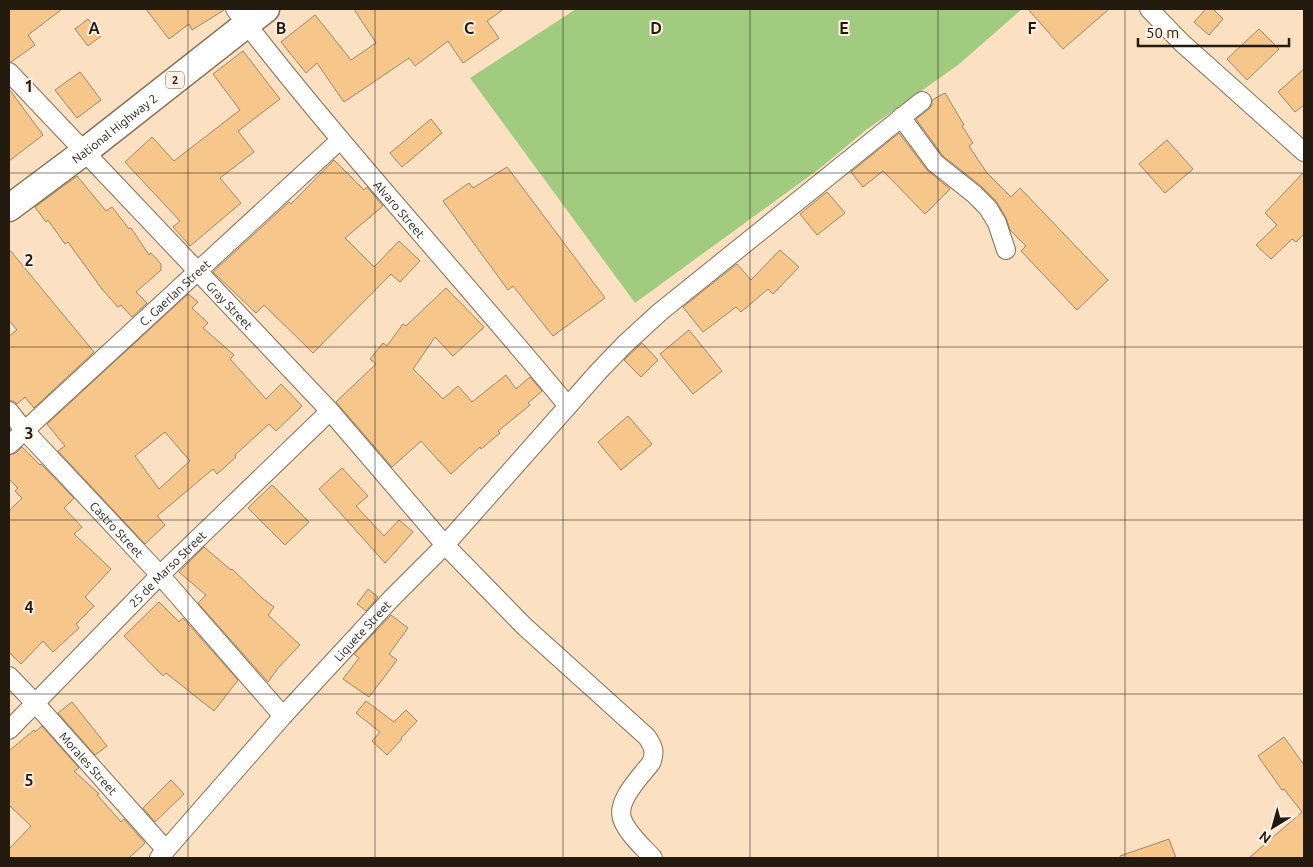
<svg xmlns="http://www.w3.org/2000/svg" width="1313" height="867" font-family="Ubuntu,sans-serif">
<rect width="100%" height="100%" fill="#fbe1c1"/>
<path fill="#a1cb7e" d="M576,9H1022L958,65L866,130L819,169L635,303L470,78Z"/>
<g fill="#f6c68b" stroke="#9f8669" fill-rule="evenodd">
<path d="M9,9H62L28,35L35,45L11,62H9Z"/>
<path d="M146,9H225L224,10L192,30L189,24L169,39Z"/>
<path d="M354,9H504L487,21L499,38L463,63L448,41L415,66L409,58L344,102L317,63L306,73L281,42L315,15L351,60L376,43Z"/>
<path d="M1028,9H1109L1063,49Z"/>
<path d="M1206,9H1213L1223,19L1209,35L1194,22Z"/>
<path d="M88,19L101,36L88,46L75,29Z"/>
<path d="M1259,29L1279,49L1247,80L1227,59Z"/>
<path d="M243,51L280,99L238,131L254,152L220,178L241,203L190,246L173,227L180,221L125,162L152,137L174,161L240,110L213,74Z"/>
<path d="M1304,69V105L1295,112L1278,92Z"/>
<path d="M80,72L101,100L77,118L55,90Z"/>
<path d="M9,89L43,135L9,161Z"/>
<path d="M945,93L964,125L962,126L973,143L969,146L987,173L1011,197L1020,188L1108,280L1077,310L1021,251L1026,246L1010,230L1006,218L996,201L981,186L943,156L916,119L929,109L932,105V100Z"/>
<path d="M431,119L442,133L402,167L390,153Z"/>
<path d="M899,133L927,170L950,189L925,214L883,171L863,187L851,172Z"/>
<path d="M1167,140L1193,169L1165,193L1139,164Z"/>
<path d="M334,160L364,190L367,187L383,206L345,238L374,267L399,241L420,261L400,282L391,274L313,353L264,305L256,313L213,272L289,202L291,204Z"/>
<path d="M507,167L605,298L553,336L513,286L508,290L443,201L469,183L473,188Z"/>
<path d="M1304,172V234L1296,242L1292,239L1271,259L1256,245L1277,225L1265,213Z"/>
<path d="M77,176L106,211L112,207L129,229L131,228L149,255L151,253L161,264V270L136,292L147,303L132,317L121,305L118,307L102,289L68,242L65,244L48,220L46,222L35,207Z"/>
<path d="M827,192L845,213L817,235L800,214Z"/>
<path d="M9,249L94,352L34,408L25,397L17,404L13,401H9V336L17,330L9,320Z"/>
<path d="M780,250L799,267L773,294L768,289L741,312L736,307L703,332L683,307L737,264L751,280Z"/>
<path d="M446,288L484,327L453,356L435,337L413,369L443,399L458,386L472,402L506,375L516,389L530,377L542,391L528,403L530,405L498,431L500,433L481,449L480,447L451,474L421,441L392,467L336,402L376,364L370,359L383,343L387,346L403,324L406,326Z"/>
<path d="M188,294L198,302L192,308L208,323L203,328L234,355L230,359L266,399L281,384L302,406L276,431L269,424L235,455L236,457L217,474L213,469L157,516L165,525L145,544L58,451L65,446L47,424ZM165,432L190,461L159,489L135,456Z"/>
<path d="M689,330L722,371L693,394L660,354Z"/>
<path d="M642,343L658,360L641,377L624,360Z"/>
<path d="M628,416L652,444L621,470L598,442Z"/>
<path d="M22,447L40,465L41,464L74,498L64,508L82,527L74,534L111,569L85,597L94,606L76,624L79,628L53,652L43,641L21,664L9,652V511L22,498L15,491L18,488L9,479V455L16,453Z"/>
<path d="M342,468L368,496L356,506L384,536L399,520L413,532L385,563L319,489Z"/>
<path d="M272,485L309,522L285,545L248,508Z"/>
<path d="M204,547L231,570L232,569L262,598L274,607L268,615L300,645L278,668L268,682L198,603L206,595L179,572Z"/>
<path d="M368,589L378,597L366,611L357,604Z"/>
<path d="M159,602L179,622L183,618L238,680L214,711L166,673L163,676L124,636Z"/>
<path d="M391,615L408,628L389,654L397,660L369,697L343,679L359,658L354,654Z"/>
<path d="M366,701L394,722L406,710L417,721L401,738L402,739L387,755L372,741L380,732L356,713Z"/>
<path d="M72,702L107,746L95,755L58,713Z"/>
<path d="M42,726L79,768L74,771L99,794L97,795L121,822L124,819L145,843L129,858H9V849L31,826L9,805V751L34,730L35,732Z"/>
<path d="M1284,737L1304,765V858H1249L1302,812L1284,789L1282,790L1258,756Z"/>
<path d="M171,780L184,794L155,822L143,808Z"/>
<path d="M1169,839L1176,858H1121L1120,856Z"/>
</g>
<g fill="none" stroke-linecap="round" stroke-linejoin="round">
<defs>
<g id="street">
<path id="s1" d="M235,9C340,146 458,273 568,406"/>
<path d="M1149,9L1182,43L1304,152"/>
<path id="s2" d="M9,72L330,411L445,545L524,626L647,737C653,746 656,752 651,763C640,777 614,803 623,821C629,835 643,847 653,858"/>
<path d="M901,117L935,163L974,194L988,208L997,223L1006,250"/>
<path id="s3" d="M9,411L24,430L160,575L283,716"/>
<path id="s4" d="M9,445L340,140"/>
<path id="s5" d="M9,676L35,703L166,850"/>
<path id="s6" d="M9,730L160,575L330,411"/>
<path id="s7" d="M159,858L283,716L392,598L445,545L599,371L625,344L660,312L922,101"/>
</g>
<g id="primary">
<path id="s8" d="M9,208L84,152L266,9"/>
</g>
</defs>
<use href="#street" stroke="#866e52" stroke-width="20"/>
<use href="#primary" stroke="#866e52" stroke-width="29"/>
<use href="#street" stroke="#fff" stroke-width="18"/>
<use href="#primary" stroke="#fff" stroke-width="26"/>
</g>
<path fill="none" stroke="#241b0f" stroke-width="1" stroke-opacity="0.55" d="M188,9V858M375,9V858M563,9V858M750,9V858M938,9V858M1125,9V858M9,173H1304M9,347H1304M9,520H1304M9,694H1304"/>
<g text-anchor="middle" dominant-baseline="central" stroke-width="4" stroke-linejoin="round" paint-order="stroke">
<rect fill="#fcf1e4" stroke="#655b4f" stroke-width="1" x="166" y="71.5" width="18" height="17" rx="4"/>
<g font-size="11" font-weight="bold" fill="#241b0f">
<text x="175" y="80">2</text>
</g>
<g font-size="12" fill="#241b0f" stroke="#fcf1e4">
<text stroke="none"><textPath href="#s8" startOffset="132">National Highway 2</textPath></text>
<text stroke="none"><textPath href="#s1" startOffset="259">Alvaro Street</textPath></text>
<text stroke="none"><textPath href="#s4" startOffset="225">C. Gaerlan Street</textPath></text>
<text stroke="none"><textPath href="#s2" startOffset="321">Gray Street</textPath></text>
<text stroke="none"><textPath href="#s3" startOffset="160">Castro Street</textPath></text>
<text stroke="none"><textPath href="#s6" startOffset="226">25 de Marso Street</textPath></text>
<text stroke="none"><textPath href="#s7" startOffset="305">Liquete Street</textPath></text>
<text stroke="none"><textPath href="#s5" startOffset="118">Morales Street</textPath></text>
</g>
</g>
<g font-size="16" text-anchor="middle" font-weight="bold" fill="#241b0f" stroke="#fcf1e4" stroke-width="4" stroke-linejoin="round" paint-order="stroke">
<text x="94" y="34">A</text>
<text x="281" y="34">B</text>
<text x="469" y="34">C</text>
<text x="656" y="34">D</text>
<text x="844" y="34">E</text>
<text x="1032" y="34">F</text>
<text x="29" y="92">1</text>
<text x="29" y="266">2</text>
<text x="29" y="439">3</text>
<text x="29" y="613">4</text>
<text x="29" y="786">5</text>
</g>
<rect width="1313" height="867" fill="none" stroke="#241b0f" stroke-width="20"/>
<g transform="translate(1273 827) rotate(217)" stroke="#fcf1e4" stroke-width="4" paint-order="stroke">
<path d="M0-4L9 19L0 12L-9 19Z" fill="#241b0f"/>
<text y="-8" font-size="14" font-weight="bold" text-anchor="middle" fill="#241b0f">N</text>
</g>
<path d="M1138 38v8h151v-8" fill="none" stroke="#241b0f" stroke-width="2.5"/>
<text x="1146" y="38" font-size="15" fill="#241b0f" stroke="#fcf1e4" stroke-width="4" paint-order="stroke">50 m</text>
</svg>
